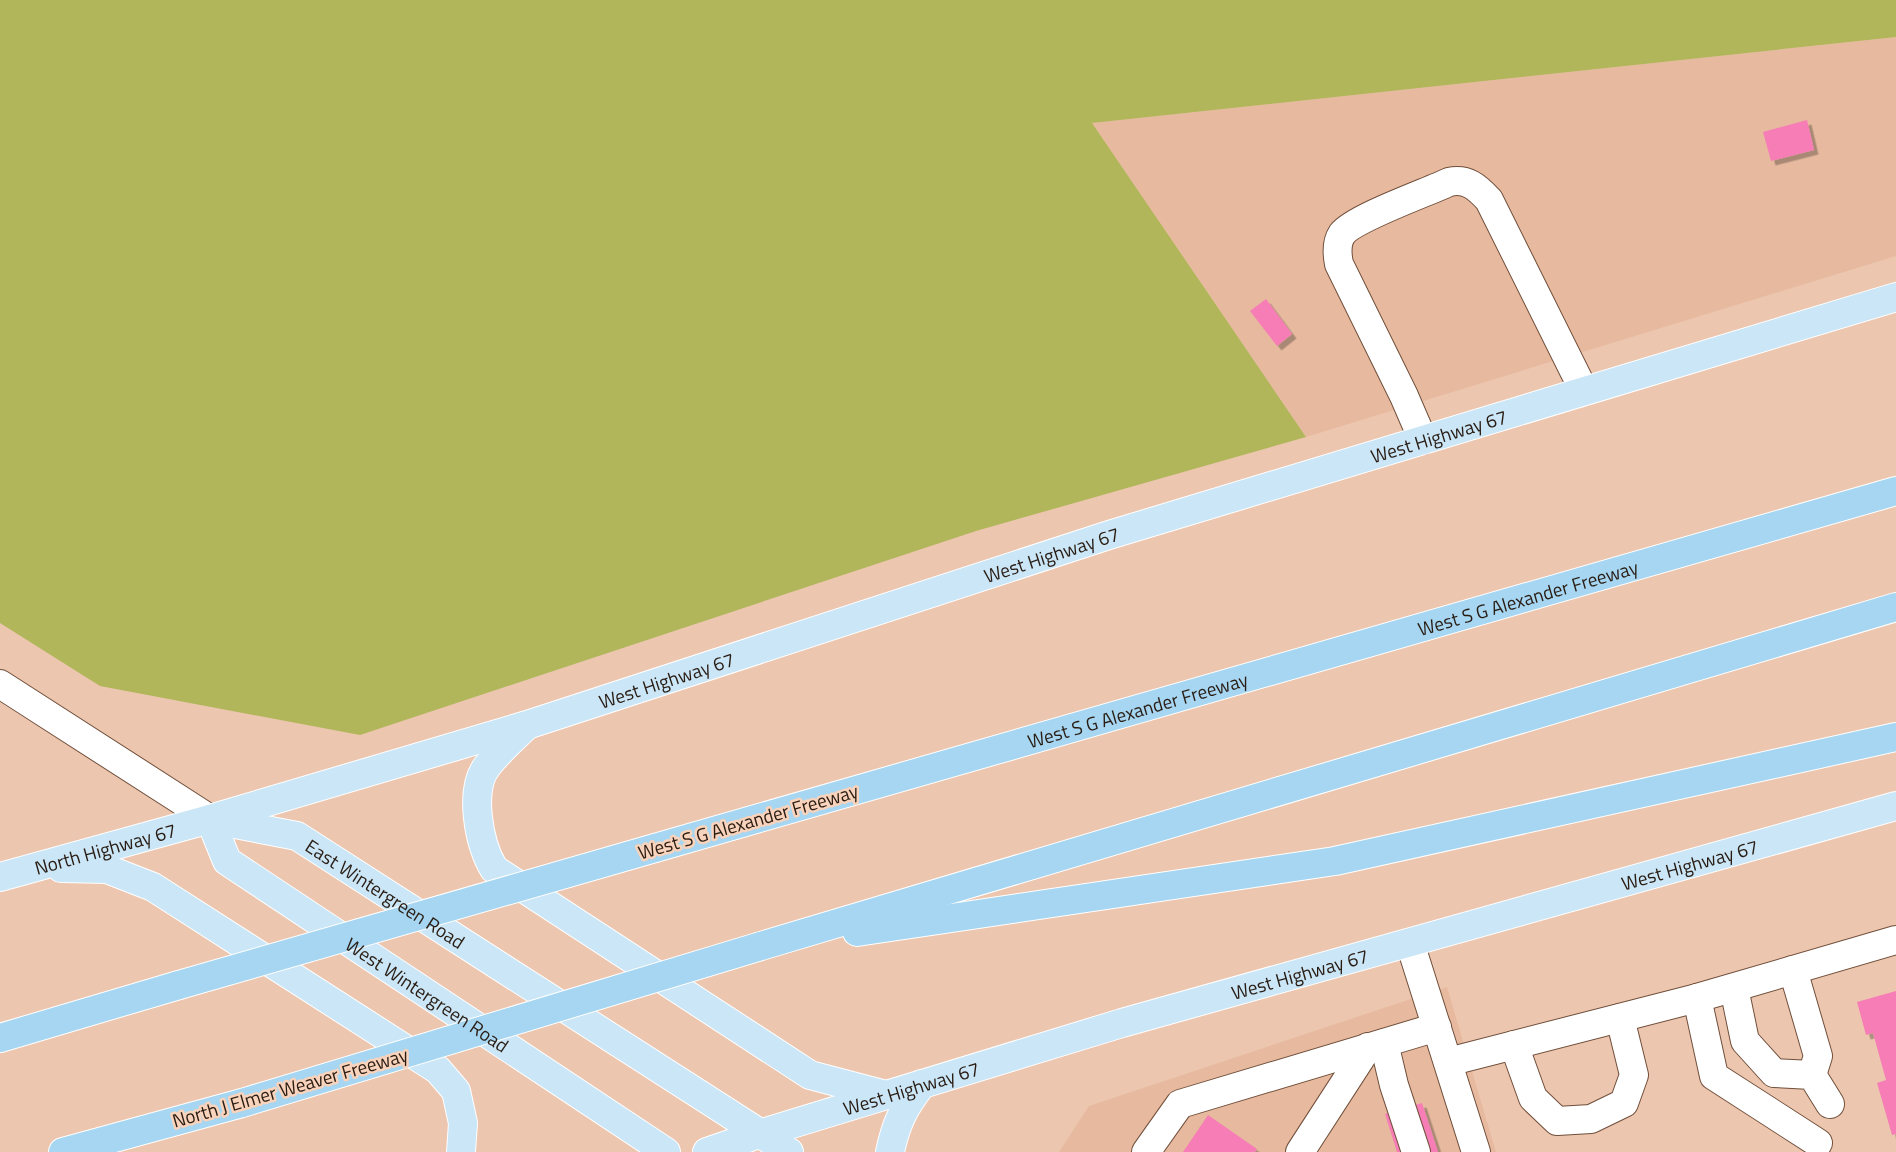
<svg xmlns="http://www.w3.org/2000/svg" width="1896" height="1152" font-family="'Titillium Web',sans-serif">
<defs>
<filter id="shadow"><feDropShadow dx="4.5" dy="4.5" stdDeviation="0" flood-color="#0004"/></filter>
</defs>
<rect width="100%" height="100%" fill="#ecc6af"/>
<g fill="#e7ba9f">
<path d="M1896,37V256L1306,437L1092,123Z"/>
<path d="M1447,987L1496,1152H1059L1089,1106Z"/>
</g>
<path fill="#b0b659" d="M0,0H1896V37L1092,123L1306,437L976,531L360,735L100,686L0,623Z"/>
<g fill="#f67db5" filter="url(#shadow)">
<path d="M1807,120L1814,150L1771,161L1763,132Z"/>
<path d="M1266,299L1292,334L1277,346L1250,311Z"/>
<path d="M1896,991V1134L1892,1135L1877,1083L1886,1080L1873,1033L1866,1035L1857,1002Z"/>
<path d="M1422,1103L1438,1152H1397L1385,1114Z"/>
<path d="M1208,1115L1257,1149L1255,1152H1183Z"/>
</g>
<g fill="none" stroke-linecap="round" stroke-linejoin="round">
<defs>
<g id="minor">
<path d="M1423,440L1404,396L1339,264C1337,254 1336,243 1342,234C1354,218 1428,192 1449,182C1467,178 1477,187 1489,200L1584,391"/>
<path d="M0,684L210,819"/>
<path d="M1410,943L1476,1152"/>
<path d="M1793,970L1818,1056L1812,1075"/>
<path d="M1734,988L1745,1041L1774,1073L1812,1075L1830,1104"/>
<path d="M1697,998L1714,1076L1818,1143"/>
<path d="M1384,1043L1394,1085L1416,1152"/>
<path d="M1514,1045L1533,1098L1557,1121L1591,1119L1624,1103L1634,1075L1620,1018"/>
<path d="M1448,1062L1697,998L1896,940"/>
<path d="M1146,1152L1180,1104L1437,1027"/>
<path d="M1300,1152L1368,1047"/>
</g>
<g id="major">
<path d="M526,726C513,739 499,751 488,765C468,789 479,844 494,869L810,1075L886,1095"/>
<path id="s1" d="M210,819L227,861L666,1152"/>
<path id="s2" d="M214,820L297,836L789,1152"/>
<path d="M61,868L107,869L153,887L438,1070L456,1091L463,1123L461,1152"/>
<path id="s3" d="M0,877L210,819L527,725L1109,535L1896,297"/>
<path id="s4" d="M707,1152L759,1134L1122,1023L1896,806"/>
<path d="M890,1152C896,1123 904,1107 922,1084"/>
</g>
<g id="highway">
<path id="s5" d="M655,848L1896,491"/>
<path d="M857,932L1335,861L1896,737"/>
<path d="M761,946L1896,607"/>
<path d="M0,1038L179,985"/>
<path d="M63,1152L242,1103"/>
</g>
</defs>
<use href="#minor" stroke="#704f3b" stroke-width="30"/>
<use href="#major" stroke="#fff" stroke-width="30"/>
<use href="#highway" stroke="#fff" stroke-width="30"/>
<use href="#minor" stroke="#fff" stroke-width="28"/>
<use href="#major" stroke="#cae6f7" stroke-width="28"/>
<use href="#highway" stroke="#a6d6f1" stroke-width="28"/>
<defs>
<g id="highway-bridge">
<path d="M179,985L655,848"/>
<path d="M242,1103L761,946"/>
</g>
</defs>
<use href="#highway-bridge" stroke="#fff" stroke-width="30" stroke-linecap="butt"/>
<use href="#highway-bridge" stroke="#a6d6f1" stroke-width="28"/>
</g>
<g text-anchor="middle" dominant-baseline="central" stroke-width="5" stroke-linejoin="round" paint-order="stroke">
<g font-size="19" fill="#291c13" stroke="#f9d3bb">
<text stroke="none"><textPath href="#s3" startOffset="1505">West Highway 67</textPath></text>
<text stroke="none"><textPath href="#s3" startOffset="1100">West Highway 67</textPath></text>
<text stroke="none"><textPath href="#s5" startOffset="908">West S G Alexander Freeway</textPath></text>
<text stroke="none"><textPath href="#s3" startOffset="695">West Highway 67</textPath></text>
<text stroke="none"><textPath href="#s5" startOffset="502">West S G Alexander Freeway</textPath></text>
<text transform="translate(748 821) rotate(-16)">West S G Alexander Freeway</text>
<text stroke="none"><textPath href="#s3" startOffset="109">North Highway 67</textPath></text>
<text stroke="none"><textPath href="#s4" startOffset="1024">West Highway 67</textPath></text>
<text stroke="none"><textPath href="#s2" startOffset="190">East Wintergreen Road</textPath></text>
<text stroke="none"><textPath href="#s4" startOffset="619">West Highway 67</textPath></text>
<text stroke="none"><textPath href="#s1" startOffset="286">West Wintergreen Road</textPath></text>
<text transform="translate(290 1087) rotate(-16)">North J Elmer Weaver Freeway</text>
<text stroke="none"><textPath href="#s4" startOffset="214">West Highway 67</textPath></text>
</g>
</g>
</svg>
